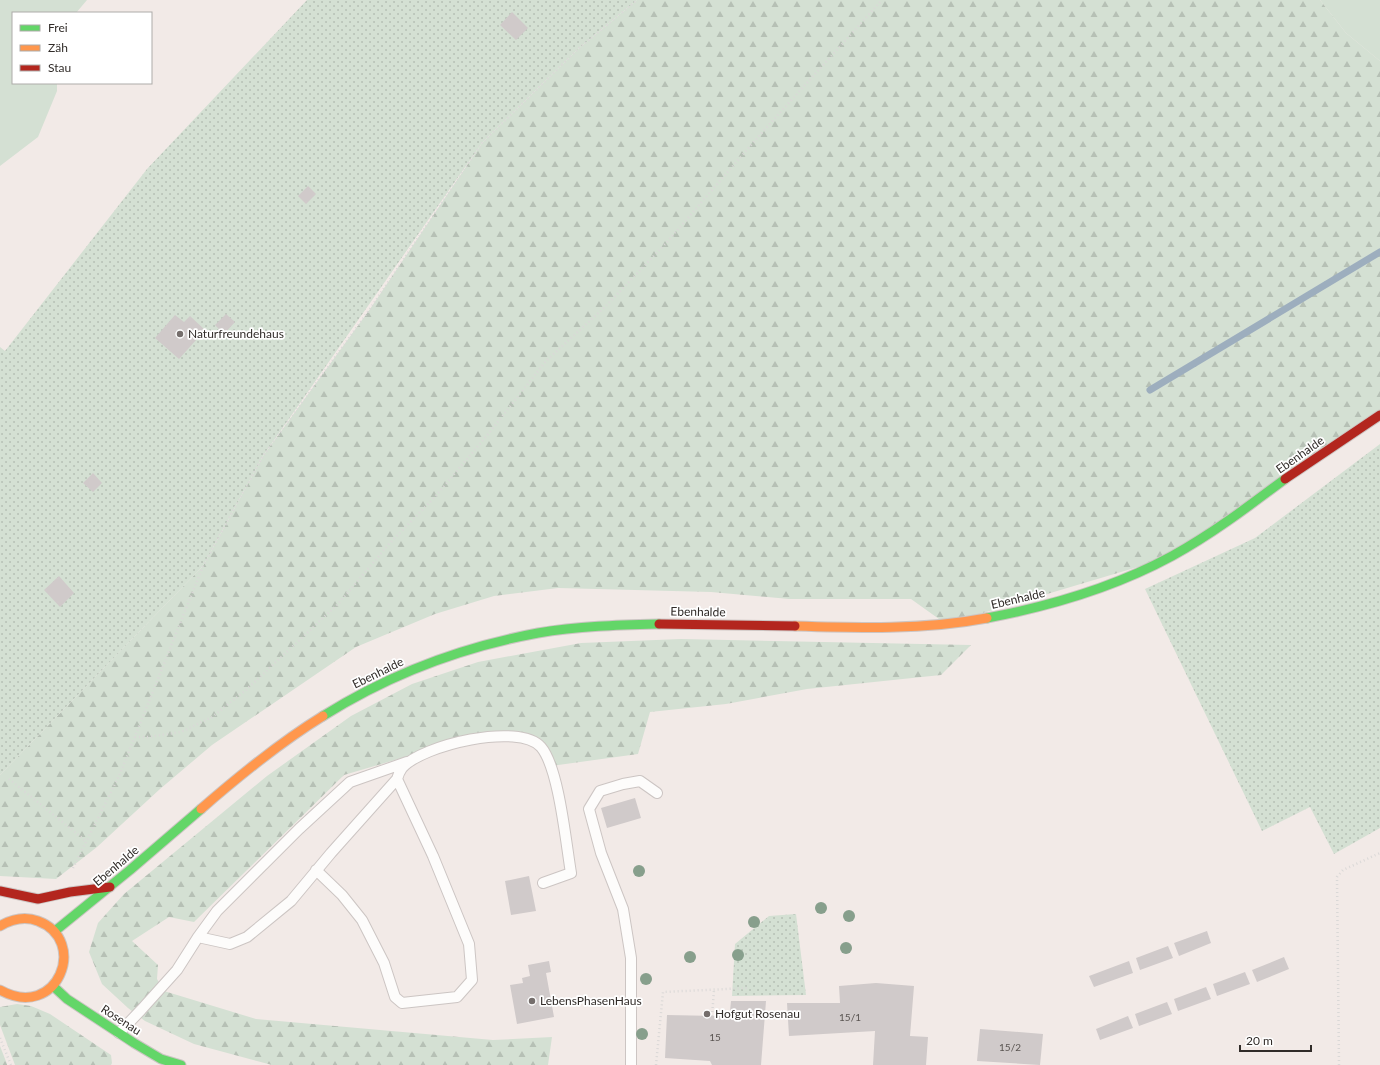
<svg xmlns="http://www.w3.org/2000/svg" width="1380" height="1065" font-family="Lato,sans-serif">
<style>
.grass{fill:#d4e0d3}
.forest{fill:url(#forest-firs)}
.garden{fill:url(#garden-dots)}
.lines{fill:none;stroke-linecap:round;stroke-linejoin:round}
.stream{stroke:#9daebe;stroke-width:7}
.building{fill:#d0caca}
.lane-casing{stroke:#ccc5c3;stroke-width:12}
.fast-casing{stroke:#ccc5c3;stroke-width:11}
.slow-casing{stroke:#ccc5c3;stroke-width:11}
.jam-casing{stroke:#ccc5c3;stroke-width:11}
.path{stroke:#dad8d7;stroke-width:2.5;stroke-dasharray:1 3;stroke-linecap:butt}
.lane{stroke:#fdfcfb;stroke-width:10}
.fast{stroke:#63d668;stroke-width:9}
.slow{stroke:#ff974d;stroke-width:9}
.jam{stroke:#b3261e;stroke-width:9}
.tree{fill:#879f8c}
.poi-dot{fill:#756e6c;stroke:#fff;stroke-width:1.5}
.labels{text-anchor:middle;stroke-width:3.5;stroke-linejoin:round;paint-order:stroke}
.number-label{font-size:10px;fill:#595451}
.poi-label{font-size:12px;fill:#312c29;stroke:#fff;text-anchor:start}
.street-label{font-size:12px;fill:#312c29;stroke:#fff}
</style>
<defs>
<pattern id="forest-firs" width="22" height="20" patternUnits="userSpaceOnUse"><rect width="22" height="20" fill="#d4e0d3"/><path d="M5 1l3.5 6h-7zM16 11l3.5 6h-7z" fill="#b6c0b5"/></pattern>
<pattern id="garden-dots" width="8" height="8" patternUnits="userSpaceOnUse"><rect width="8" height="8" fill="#d4e0d3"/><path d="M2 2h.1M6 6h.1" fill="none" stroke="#b6c0b5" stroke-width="1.8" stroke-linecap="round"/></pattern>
</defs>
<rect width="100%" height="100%" fill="#f2eae7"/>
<!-- grass -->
<path class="grass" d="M0,0H87L76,13H13V83H57V91L38,137L0,166Z
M1320,0H1380V61L1346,33Z"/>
<!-- forest -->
<path class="forest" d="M637,0H1320L1346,33L1380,61V415L1168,558L946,624L911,599H789L711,592L558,588L494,596L435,614L356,647L212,745L160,789L97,847L56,879L0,876V775L203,566L263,456L370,309L482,143L578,49Z
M681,639L971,645L941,675L807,689L726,704L650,712L638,754L551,766L530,739L456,742L344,775L194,922L169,917L132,941L158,965L157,979L164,991L256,1019L493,1040L552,1037L548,1065H272L194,1044L145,1021L128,1008L102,984L89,952L98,923L124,894L267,776L351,716L412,684L478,662L581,643Z
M17,1004L31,1006L50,1014L111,1055L112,1063L111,1065H15L0,1025V1007Z
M0,1046L7,1064V1065H0Z"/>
<!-- garden -->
<path class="garden" d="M307,0H637L578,49L482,143L263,456L203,566L0,775V347L5,351L147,169Z
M1380,444V828L1334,854L1310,807L1262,831L1145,589L1255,538Z
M796,914L806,995L732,996L735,944L769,916Z"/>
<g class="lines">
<!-- stream -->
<path class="stream" d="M1150,390L1380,252"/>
</g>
<!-- building -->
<path class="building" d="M512,12L528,28L516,40L500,25Z
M308,186L316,194L306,204L298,196Z
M226,314L235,322L224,334L215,325Z
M175,315L184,322L190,316L205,330L179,359L155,338Z
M93,473L102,483L93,492L83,483Z
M59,576L74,593L60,607L44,590Z
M635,798L641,818L607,828L601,808Z
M529,876L536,911L511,915L505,881Z
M1207,931L1211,943L1179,956L1174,943Z
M1168,946L1173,958L1140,970L1136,958Z
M1284,957L1289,969L1257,982L1252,970Z
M549,961L551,972L546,973L554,1017L517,1024L510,985L523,983L522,978L530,976L528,965Z
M1129,961L1133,973L1094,987L1089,976Z
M1245,972L1250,984L1217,996L1213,984Z
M876,983L914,986L910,1036L928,1037L926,1065H873L875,1031L789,1036L787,1003H840L839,986Z
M1206,987L1211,999L1178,1011L1174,999Z
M731,1001H766L761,1065H712L710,1061L665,1058L667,1015L717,1016L716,1012L730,1011Z
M1167,1002L1172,1014L1139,1026L1135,1014Z
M1128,1016L1133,1028L1100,1040L1096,1029Z
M980,1029L1043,1034L1040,1065L977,1061Z"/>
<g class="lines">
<defs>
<path id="lane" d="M316,870L342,895L362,920L384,963L395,997L402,1003L457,997L472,980L469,944L433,856L397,779
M198,937L230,944L247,937L291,901L331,853L397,779C398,775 400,771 402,768C422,745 519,722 541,747C559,768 566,844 571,873L543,883
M119,1033L141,1010L177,970L198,937L217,911L299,829L350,782L407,762
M631,1065V958L623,909L601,853L589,809L600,791L623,784L640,781L657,793"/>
<path id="fast" d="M987,618C1051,606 1115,587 1172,556C1212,534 1249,506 1285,479
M323,716C388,675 462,647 538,633C578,626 619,625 659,624
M55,931L130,870L201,809
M53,986L67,999L134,1043L161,1059L181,1065"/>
<path id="slow" d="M795,626C858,628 924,630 987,618
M201,809C240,775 279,743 323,716
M0,926C12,919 25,916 38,921C89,940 58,1022 0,990"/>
<path id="jam" d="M1285,479L1380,415
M659,624L795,626
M0,891L38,899L70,892L110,887"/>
</defs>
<!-- lane casing -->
<use href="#lane" class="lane-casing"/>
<!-- fast casing -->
<use href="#fast" class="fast-casing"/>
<!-- slow casing -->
<use href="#slow" class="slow-casing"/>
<!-- jam casing -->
<use href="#jam" class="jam-casing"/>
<!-- path -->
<path class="path" d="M135,737H148L181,732L212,717L246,690L338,604L389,544L434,498L489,433L546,361L606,306L668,241L758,137L882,0
M9,779L86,841
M73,868L120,774L203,566L263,456L370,309L482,143L578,49L637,0
M712,1016L714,990
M0,1038L11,1065
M656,1065L663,992L748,988
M1339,1065L1337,877L1343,870L1380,853"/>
<!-- lane -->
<use href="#lane" class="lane"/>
<!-- fast -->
<use href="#fast" class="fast"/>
<!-- slow -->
<use href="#slow" class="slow"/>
<!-- jam -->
<use href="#jam" class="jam"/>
</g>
<!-- trees -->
<g class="tree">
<circle cx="639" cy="871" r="6"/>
<circle cx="821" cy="908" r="6"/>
<circle cx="849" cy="916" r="6"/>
<circle cx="754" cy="922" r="6"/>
<circle cx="846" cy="948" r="6"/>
<circle cx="738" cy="955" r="6"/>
<circle cx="690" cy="957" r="6"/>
<circle cx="646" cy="979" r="6"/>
<circle cx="642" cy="1034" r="6"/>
</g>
<!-- markers -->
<g class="poi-dot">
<circle cx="180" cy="334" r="4"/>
<circle cx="532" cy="1001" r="4"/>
<circle cx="707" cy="1014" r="4"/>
</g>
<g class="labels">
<!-- number labels -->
<g class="number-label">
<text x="850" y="1021">15/1</text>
<text x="715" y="1041">15</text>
<text x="1010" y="1051">15/2</text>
</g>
<!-- poi labels -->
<g class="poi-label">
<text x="188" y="338">Naturfreundehaus</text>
<text x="540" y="1005">LebensPhasenHaus</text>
<text x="715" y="1018">Hofgut Rosenau</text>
</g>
<!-- street labels -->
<g class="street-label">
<text transform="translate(1300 455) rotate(-35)" y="4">Ebenhalde</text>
<text transform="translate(1018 599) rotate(-13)" y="4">Ebenhalde</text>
<text transform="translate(698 612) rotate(1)" y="4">Ebenhalde</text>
<text transform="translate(378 673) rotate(-26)" y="4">Ebenhalde</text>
<text transform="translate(116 866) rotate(-40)" y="4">Ebenhalde</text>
<text transform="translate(121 1020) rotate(33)" y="4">Rosenau</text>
</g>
</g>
<!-- legend -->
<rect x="12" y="12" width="140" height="72" fill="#ffffff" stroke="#adaba9"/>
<rect x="20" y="25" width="20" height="6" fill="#63d668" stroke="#adaba9"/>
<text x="48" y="32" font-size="12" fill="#312c29">Frei</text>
<rect x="20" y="45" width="20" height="6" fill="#ff974d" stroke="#adaba9"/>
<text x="48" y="52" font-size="12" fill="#312c29">Zäh</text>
<rect x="20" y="65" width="20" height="6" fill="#b3261e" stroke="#adaba9"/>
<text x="48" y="72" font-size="12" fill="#312c29">Stau</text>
<!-- scale -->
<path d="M1240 1045v6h71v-6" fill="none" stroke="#312c29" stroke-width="2"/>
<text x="1246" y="1045" font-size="12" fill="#312c29" stroke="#ffffff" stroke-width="3" paint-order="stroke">20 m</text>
</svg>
